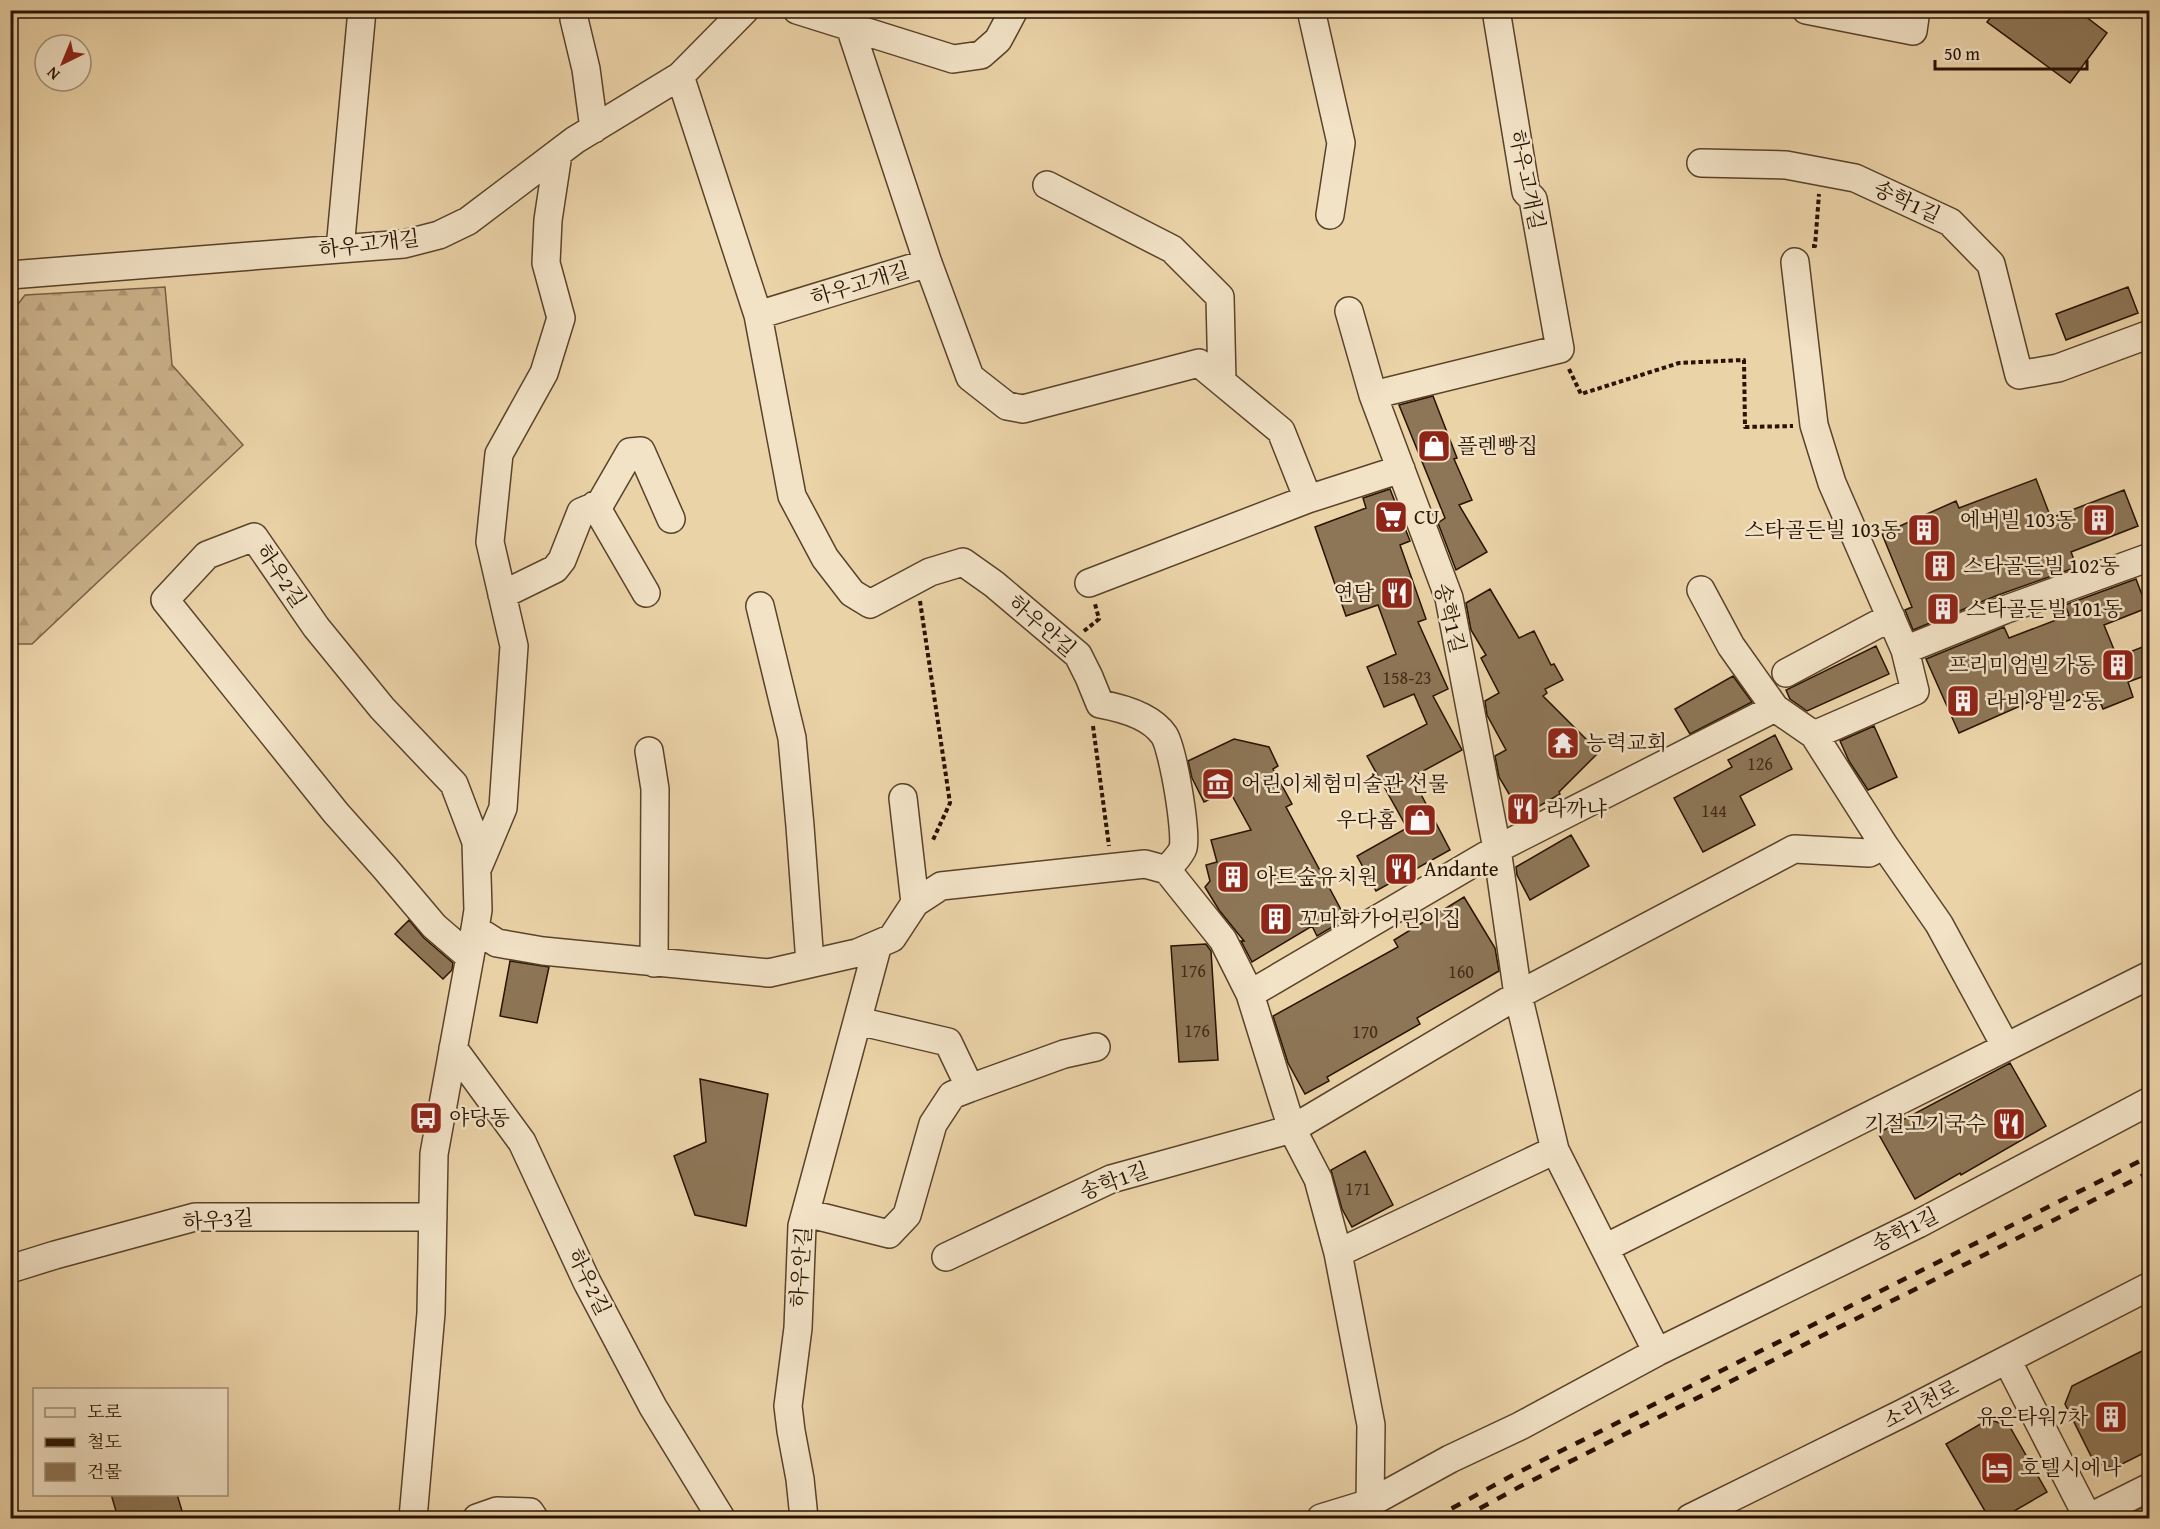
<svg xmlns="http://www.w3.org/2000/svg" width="2160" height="1529" font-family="'Gentium Book Plus','Noto Serif KR',serif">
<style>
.forest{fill:url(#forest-firs);stroke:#796246;stroke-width:1.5}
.park{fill:#cab28b;stroke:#796246;stroke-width:1.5}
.building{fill:#8d7657;stroke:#281200;stroke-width:1.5}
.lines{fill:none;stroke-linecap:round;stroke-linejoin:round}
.minor-casing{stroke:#59422a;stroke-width:30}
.path{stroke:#281200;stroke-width:4;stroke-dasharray:4.5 3;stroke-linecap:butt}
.minor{stroke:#f2e2c6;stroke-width:27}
.rail{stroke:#281200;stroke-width:4.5;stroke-dasharray:10 10;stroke-linecap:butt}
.labels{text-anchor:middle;stroke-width:5;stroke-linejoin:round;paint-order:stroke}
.number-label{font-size:18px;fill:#412b16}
.street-label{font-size:21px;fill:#281200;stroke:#f2e2c6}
.poi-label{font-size:21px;fill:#281200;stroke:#f2e2c6;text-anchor:start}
</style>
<defs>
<pattern id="forest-firs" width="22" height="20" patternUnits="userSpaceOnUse" patternTransform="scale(1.5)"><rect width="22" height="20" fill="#cab28b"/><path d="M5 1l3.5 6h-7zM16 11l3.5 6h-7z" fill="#ae9876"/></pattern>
</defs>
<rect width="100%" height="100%" fill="#ebd3a8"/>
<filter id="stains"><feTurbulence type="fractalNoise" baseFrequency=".00333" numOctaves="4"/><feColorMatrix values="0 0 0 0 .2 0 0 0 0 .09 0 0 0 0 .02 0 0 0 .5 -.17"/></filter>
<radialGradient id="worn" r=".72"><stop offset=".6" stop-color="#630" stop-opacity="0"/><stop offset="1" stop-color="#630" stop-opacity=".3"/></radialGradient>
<!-- forest -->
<path class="forest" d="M165,287L172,365L243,445L32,644H11V313L25,295Z"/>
<!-- park -->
<path class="park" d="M2149,1504V1518H2122Z"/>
<!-- building -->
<path class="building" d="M1996,10H2077L2107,33L2070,83L1987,22Z
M2128,287L2138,313L2066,340L2056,314Z
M1433,396L1457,458L1454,459L1472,500L1459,505L1487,552L1456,570L1438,523L1445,518L1399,405Z
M2036,479L2051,518L2124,490L2138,526L2071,552L2077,567L1998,595L1913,630L1905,610L1912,607L1882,534L1956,501L1959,508Z
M1390,489L1410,541L1400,545L1426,619L1418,622L1448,689L1433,696L1462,750L1412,777L1450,850L1376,891L1357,856L1407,828L1367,756L1427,724L1414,694L1384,707L1367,667L1396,654L1378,605L1346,616L1315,527L1366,508L1363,498Z
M2136,579L2147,608L2104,625L2117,657L2150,644V674L2128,682L2133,697L2103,709L2095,690L2059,704L2054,691L1959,733L1926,659L2004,627L2009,638L2069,615L2065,605Z
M1490,589L1519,638L1534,631L1551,665L1554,664L1563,680L1545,689L1547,693L1543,696L1599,752L1559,792L1560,794L1522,816L1499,777L1495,756L1506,750L1487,715L1485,701L1499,693L1481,658L1486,655L1471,630L1466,603Z
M1876,646L1889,674L1807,711L1790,699L1786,690Z
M1733,676L1752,702L1690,734L1675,709Z
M1874,726L1897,777L1868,790L1849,761L1840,741Z
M1775,735L1792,769L1740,796L1755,825L1703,852L1674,798L1732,767L1728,760Z
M1234,739L1269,747L1278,766L1273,769L1292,804L1286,807L1346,919L1317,936L1312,926L1252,962L1241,941H1244L1219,910L1205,887L1210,881L1206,865L1217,862L1211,840L1251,830L1229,790L1204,802L1192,778L1188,761Z
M1571,835L1589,866L1530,900L1517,875L1516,867Z
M1464,897L1495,948L1499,971L1417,1018L1420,1024L1327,1077L1329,1081L1305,1094L1288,1063L1273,1016L1398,947L1394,940Z
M409,920L424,938L453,963L452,970L443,979L395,934Z
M1206,944L1211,951L1218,1060L1179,1062L1171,946Z
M510,961L549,967L537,1023L500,1016Z
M2010,1063L2046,1126L1961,1175L1960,1173L1915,1199L1878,1133Z
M700,1079L768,1094L746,1226L695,1215L674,1156L706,1142Z
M1365,1151L1393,1205L1352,1227L1342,1209L1331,1170Z
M2150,1347V1450L2114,1468L2094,1462L2065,1404L2072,1386Z
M1989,1419L2010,1427L2047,1492L2002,1518H1989L1946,1444Z
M111,1494H177L184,1518H118Z"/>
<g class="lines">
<defs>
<path id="minor" d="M574,10V19L586,69L594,129
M797,10L953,59L981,55L998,40L1014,10
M1311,10L1341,143L1330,215
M1806,10L1913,31L1916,10
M850,27L928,263L970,377L1007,406L1023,409L1199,363L1281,431L1308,499L1401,469
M680,76L758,315L928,263
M1701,163L1786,165L1855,178L1950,222L1991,264L2019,375L2058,368L2150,334
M1047,185L1172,249L1220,297L1222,382
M340,249L362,10
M1795,262L1814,425L1832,483L1905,650
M10,275L404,244L439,235L468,221L575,140L680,76L745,10
M1349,311L1373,395L1560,349L1533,199L1526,192L1496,10
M1373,395L1449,598L1497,849L1518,995L1555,1150L1657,1352
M595,505L646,593
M1089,583L1308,499
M1701,590L1731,646L1775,708
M502,595L555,569L562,560L581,512L600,504L630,452L641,451L671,519
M760,606L792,738L800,826L810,963
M1786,673L1891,617
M1814,735L1884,845L1939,924L2006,1047
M649,751L655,789L654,963
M903,798L915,903
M479,865L503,808L514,646L490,542L499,454L544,373L561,318L546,263L548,220L558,154
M1167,870L1223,940L1250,994L1292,1129L1318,1179L1338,1253L1371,1425L1370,1503
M475,929L497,943L543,951L769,973L857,953L892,938L915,903L941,886L1145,864L1167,870C1171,864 1181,855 1183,848C1187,832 1173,749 1164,735C1151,716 1122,708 1100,704L1089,677L1078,655L994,584L963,562L930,572L870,604L852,593L825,558L792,496L758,315
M1250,994L1497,849L1775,708L1814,735L1915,691L1905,650L2004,610L2150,557
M858,1021L948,1042L970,1088L1064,1054L1096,1047
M453,1048L522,1142L587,1282L653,1407L721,1518
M806,1213L889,1234L907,1215L933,1124L952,1095L970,1088
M1605,1248L2150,975
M1338,1253L1555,1150
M946,1257L1111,1179L1292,1129L1518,995L1794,849L1869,853L1884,845
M10,1269L55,1255L195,1217H433
M2007,1360L2088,1518
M413,1518L431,1313L434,1154L475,929L478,910L476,842L454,784L382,708L316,627L254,537L207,555L165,600L336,813L385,868L434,926L470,957
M477,1518L497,1511L530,1512L534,1518
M804,1518L800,1479L791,1431L788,1406L798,1328L802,1226L878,944
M1321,1518L1370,1503L1450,1459L1520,1426L1657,1352L1918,1224L2150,1101
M1690,1518L1903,1413L2150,1286
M2088,1518L2150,1487"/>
</defs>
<!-- minor casing -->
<use href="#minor" class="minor-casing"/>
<!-- path -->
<path class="path" d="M1812,246H1815L1819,194
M1569,369L1581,394L1679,363L1744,360L1745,427L1793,426
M920,601L950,803L932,842
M1084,631L1099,619L1095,604
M1093,726L1109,846"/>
<!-- minor -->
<use href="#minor" class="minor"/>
<!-- rail -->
<path class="rail" d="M1434,1518L1515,1474L2150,1156
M1462,1518L1521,1486L2150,1172"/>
</g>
<!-- icons -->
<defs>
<symbol id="shop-square" viewBox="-11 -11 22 22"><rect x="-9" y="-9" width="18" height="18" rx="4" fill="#8f2418" stroke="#f2e2c6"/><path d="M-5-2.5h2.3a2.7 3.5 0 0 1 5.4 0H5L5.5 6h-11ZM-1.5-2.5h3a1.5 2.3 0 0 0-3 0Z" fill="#fff"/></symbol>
<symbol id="supermarket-square" viewBox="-11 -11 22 22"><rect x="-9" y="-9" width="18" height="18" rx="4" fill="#8f2418" stroke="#f2e2c6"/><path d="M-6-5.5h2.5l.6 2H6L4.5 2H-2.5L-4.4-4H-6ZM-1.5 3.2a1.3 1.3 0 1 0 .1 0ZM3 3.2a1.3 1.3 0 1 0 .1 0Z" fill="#fff"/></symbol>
<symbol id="building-square" viewBox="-11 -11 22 22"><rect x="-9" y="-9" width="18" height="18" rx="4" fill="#8f2418" stroke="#f2e2c6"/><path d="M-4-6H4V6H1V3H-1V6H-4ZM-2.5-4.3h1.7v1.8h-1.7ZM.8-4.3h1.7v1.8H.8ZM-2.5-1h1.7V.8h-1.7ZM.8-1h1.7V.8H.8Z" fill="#fff"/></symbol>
<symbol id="restaurant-square" viewBox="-11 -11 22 22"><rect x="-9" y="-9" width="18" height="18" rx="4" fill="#8f2418" stroke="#f2e2c6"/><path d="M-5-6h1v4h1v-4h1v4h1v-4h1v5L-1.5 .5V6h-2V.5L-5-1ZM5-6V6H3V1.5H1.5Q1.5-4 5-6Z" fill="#fff"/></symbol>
<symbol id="temple-square" viewBox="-11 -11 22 22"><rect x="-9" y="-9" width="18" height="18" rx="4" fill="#8f2418" stroke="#f2e2c6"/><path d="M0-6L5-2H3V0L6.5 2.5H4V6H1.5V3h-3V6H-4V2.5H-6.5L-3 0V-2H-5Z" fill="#fff"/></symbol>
<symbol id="museum-square" viewBox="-11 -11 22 22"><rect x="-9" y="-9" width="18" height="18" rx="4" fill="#8f2418" stroke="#f2e2c6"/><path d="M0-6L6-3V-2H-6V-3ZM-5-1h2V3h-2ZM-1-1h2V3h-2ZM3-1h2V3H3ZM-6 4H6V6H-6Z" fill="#fff"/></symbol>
<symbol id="bus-square" viewBox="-11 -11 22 22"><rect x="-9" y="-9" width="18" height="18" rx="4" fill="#8f2418" stroke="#f2e2c6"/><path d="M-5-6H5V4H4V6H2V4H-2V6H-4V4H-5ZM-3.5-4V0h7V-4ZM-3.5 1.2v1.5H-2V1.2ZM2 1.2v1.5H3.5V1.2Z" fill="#fff"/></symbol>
<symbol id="hotel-square" viewBox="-11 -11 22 22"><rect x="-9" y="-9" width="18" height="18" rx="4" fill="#8f2418" stroke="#f2e2c6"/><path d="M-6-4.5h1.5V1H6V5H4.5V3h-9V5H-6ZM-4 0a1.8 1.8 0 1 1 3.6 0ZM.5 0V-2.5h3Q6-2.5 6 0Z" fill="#fff"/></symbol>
</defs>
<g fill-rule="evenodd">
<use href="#shop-square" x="1415" y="427" width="38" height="38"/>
<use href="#supermarket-square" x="1372" y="498" width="38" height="38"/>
<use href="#building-square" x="2080" y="501" width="38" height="38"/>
<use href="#building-square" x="1905" y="511" width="38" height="38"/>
<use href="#building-square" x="1921" y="547" width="38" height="38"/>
<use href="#restaurant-square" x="1378" y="574" width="38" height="38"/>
<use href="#building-square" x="1924" y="590" width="38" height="38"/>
<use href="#building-square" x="2099" y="646" width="38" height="38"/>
<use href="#building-square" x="1944" y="682" width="38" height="38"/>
<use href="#temple-square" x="1544" y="724" width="38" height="38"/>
<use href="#museum-square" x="1199" y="765" width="38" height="38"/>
<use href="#restaurant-square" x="1504" y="790" width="38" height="38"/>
<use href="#shop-square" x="1401" y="801" width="38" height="38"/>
<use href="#restaurant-square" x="1382" y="850" width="38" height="38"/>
<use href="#building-square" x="1214" y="858" width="38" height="38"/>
<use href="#building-square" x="1257" y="900" width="38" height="38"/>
<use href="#bus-square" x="407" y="1099" width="38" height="38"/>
<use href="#restaurant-square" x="1990" y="1105" width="38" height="38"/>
<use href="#building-square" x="2092" y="1398" width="38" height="38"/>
<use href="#hotel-square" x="1978" y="1449" width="38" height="38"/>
</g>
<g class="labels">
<!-- number labels -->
<g class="number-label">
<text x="1407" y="684">158-23</text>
<text x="1760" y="770">126</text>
<text x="1714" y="817">144</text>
<text x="1193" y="977">176</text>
<text x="1461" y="978">160</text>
<text x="1197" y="1037">176</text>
<text x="1365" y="1038">170</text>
<text x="1358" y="1195">171</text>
</g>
<!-- street labels -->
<g class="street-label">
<text transform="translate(1527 180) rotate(78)" y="7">하우고개길</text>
<text transform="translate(1907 202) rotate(25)" y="7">송학1길</text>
<text transform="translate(369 244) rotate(-7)" y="7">하우고개길</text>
<text transform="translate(860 284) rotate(-17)" y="7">하우고개길</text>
<text transform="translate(281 576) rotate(56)" y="7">하우2길</text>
<text transform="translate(1450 618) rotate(76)" y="7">송학1길</text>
<text transform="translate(1042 626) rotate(41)" y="7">하우안길</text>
<text transform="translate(1114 1181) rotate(-20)" y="7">송학1길</text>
<text transform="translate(218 1220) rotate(-4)" y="7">하우3길</text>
<text transform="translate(1905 1230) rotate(-27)" y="7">송학1길</text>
<text transform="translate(801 1267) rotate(-86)" y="7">하우안길</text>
<text transform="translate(589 1282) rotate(64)" y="7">하우2길</text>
<text transform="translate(1921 1404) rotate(-27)" y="7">소리천로</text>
</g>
<!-- poi labels -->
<g class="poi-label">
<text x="1457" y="453">플렌빵집</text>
<text x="1414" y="524">CU</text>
<text x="2076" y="527" text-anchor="end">에버빌 103동</text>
<text x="1901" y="537" text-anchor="end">스타골든빌 103동</text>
<text x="1963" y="573">스타골든빌 102동</text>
<text x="1374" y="600" text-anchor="end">연담</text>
<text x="1966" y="616">스타골든빌 101동</text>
<text x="2095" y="672" text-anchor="end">프리미엄빌 가동</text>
<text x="1986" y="708">라비앙빌 2동</text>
<text x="1586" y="750">능력교회</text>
<text x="1241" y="791">어린이체험미술관 선물</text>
<text x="1546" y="816">라까냐</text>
<text x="1397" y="827" text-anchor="end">우다홈</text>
<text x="1424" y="876">Andante</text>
<text x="1256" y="884">아트숲유치원</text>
<text x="1299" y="926">꼬마화가어린이집</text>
<text x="449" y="1125">야당동</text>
<text x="1986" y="1131" text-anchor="end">기절고기국수</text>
<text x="2088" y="1424" text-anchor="end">유은타워7차</text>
<text x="2020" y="1475">호텔시에나</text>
</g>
</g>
<!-- margin -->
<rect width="2160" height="1529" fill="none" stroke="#ebd3a8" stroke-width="36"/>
<rect x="12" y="12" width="2136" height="1505" fill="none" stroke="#281200" stroke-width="3"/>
<rect x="18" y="18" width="2124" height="1493" fill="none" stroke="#281200" stroke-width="1.5"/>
<!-- legend -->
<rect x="33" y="1388" width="195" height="108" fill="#f2e2c6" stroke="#a18f77" stroke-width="1.5"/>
<rect x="45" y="1408" width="30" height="9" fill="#f2e2c6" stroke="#a18f77" stroke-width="1.5"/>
<text x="87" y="1418" font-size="18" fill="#281200">도로</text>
<rect x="45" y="1438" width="30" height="9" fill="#281200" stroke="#a18f77" stroke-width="1.5"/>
<text x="87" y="1448" font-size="18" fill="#281200">철도</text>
<rect x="45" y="1463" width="30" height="18" fill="#8d7657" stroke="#a18f77" stroke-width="1.5"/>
<text x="87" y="1478" font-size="18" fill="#281200">건물</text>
<!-- north arrow -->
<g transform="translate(63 63) rotate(223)"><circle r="28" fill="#f2e2c6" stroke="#a18f77" stroke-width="1.5"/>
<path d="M0-4.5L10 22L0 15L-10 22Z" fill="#8f2418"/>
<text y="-9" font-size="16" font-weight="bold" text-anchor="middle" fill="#281200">N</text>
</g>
<!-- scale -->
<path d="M1935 60v9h152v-9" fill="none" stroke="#281200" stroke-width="3"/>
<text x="1944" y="60" font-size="18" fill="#281200" stroke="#f2e2c6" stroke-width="4.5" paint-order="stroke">50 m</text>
<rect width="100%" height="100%" filter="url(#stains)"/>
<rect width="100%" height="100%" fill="url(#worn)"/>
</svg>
